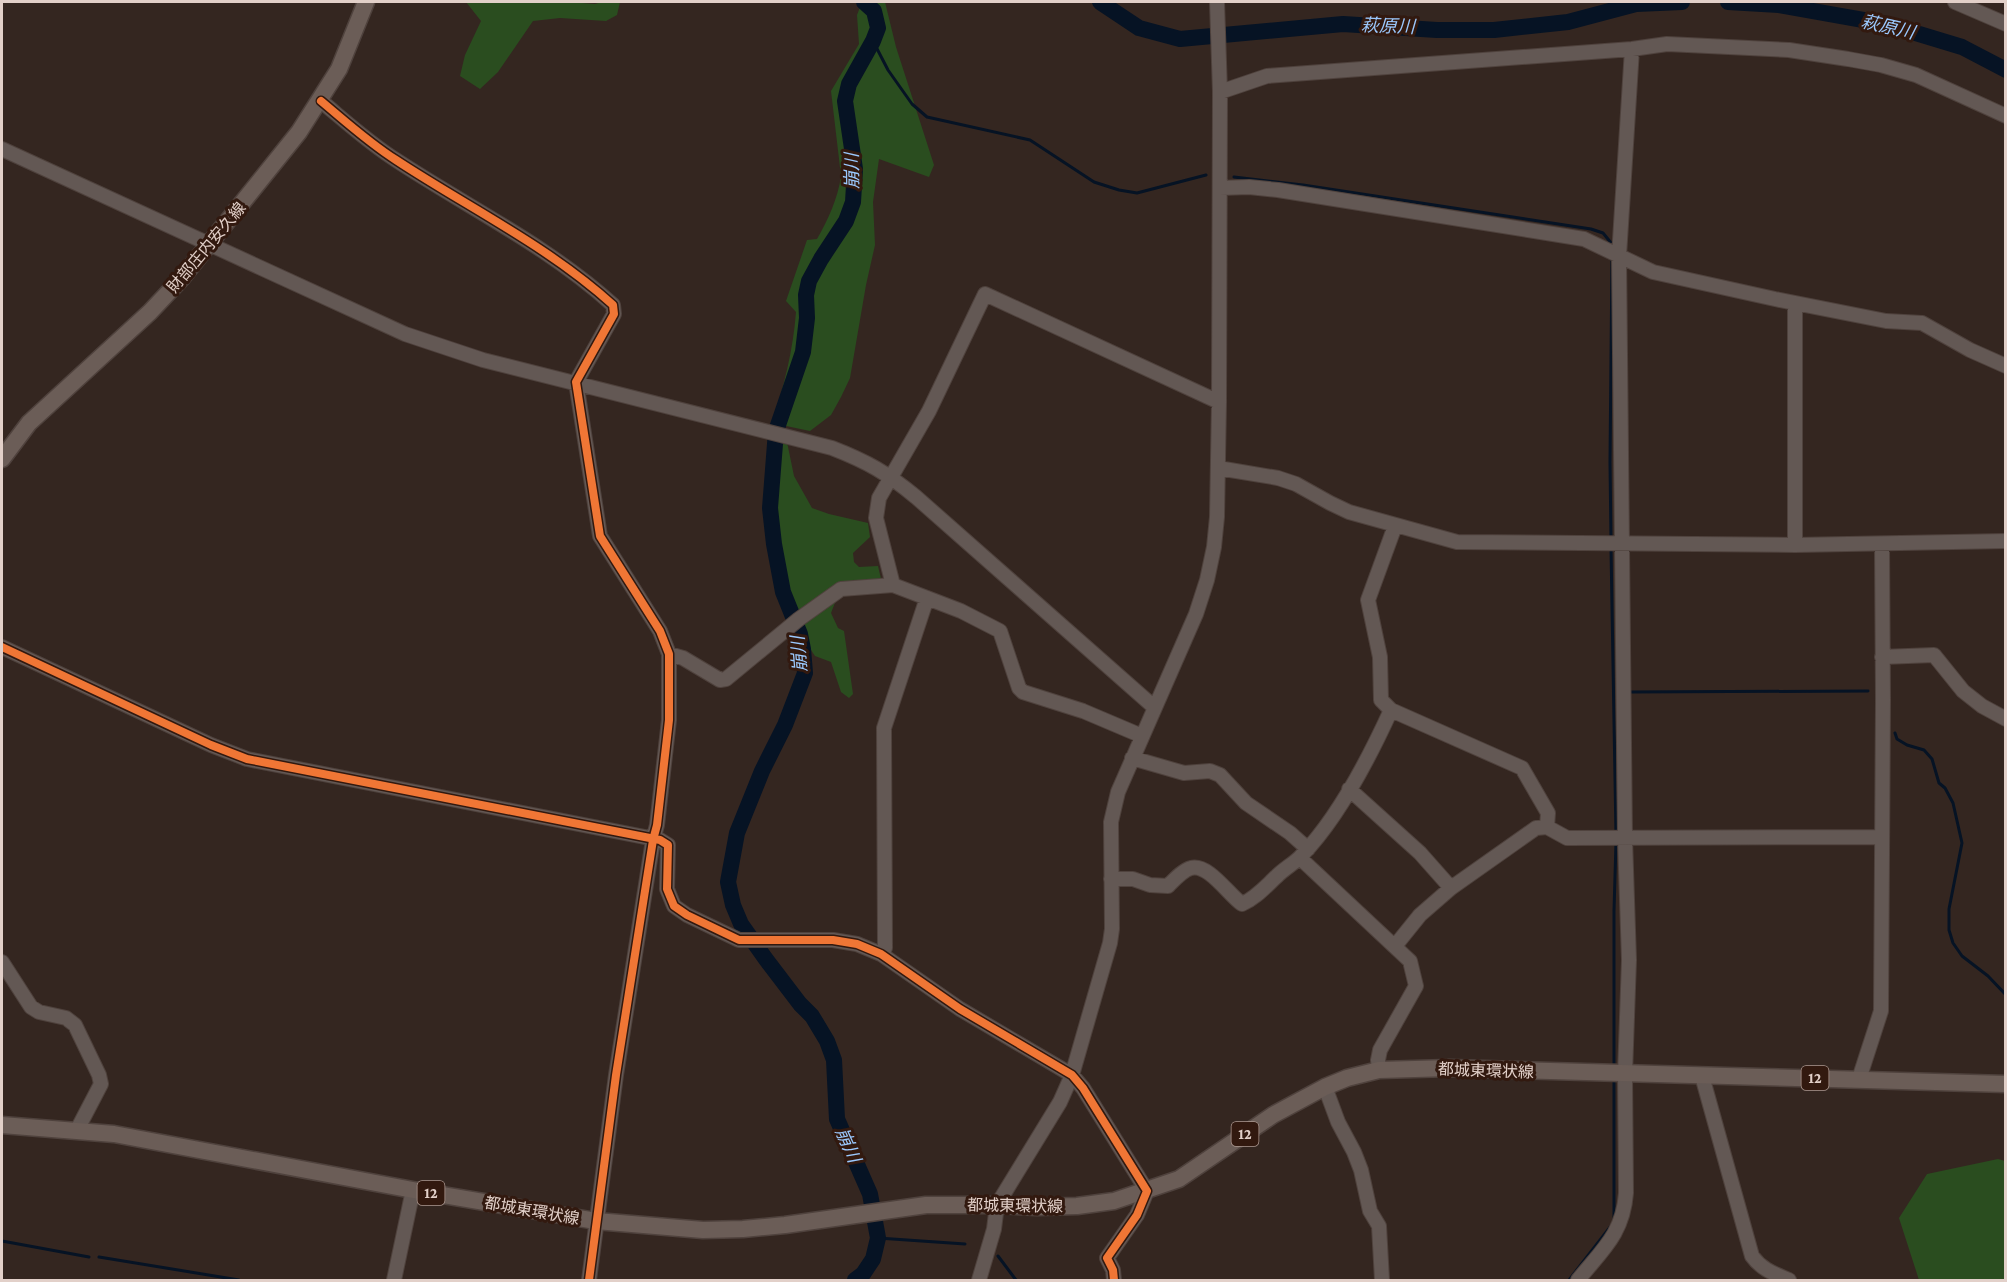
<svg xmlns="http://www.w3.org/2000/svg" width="2007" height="1282" font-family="'Crimson Pro','Noto Sans JP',serif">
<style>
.green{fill:#2a4d1f}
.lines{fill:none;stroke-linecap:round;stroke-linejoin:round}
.stream{stroke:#061324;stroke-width:3}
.river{stroke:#061324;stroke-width:16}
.minor-casing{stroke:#4f423d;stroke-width:16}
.major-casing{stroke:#4f423d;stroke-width:19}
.minor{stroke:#635854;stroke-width:14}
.major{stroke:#6b5d57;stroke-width:16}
.cycleway-casing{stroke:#32190f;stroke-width:11}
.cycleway{stroke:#f07635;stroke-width:8}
.labels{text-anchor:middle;stroke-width:6;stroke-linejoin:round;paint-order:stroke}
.shield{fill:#32190f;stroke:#ad9991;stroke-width:1.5}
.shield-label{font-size:15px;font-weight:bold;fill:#e2d0c9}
.street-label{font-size:16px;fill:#e2d0c9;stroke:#32190f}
.water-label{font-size:18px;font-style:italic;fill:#9bc9fe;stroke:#32190f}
</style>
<rect width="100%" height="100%" fill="#342620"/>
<!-- green -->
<path class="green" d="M466,2H569L595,4L602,2H620L617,15L606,21L560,18L533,21L498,72L480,89L460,76L465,55L481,21Z
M862,2H885L896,47L934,165L929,177L879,159L873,202L875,245L866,285L850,378L841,397L831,415L810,431L772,423C784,386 793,351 796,312L786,301L807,240L817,239C828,220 838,198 841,176L831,91L859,44L857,15Z
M771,439L787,442L794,476L812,508L829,514L868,523L870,537L853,553L854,562L859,567L878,566L882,583L853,590L836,600L831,613L838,628L844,631L853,694L849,698L841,692L831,662L815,656L811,650C802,630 792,610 785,590C773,551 768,480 771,439Z
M1998,1159L2005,1161V1280H1919L1899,1218L1927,1174Z"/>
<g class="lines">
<!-- stream -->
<path class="stream" d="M873,41L888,70L912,104L927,117L1030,140L1094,182L1119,190L1137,193L1206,175
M1234,177L1303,185L1591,229L1603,233L1612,244V247
M1611,538L1610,462L1612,257
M1611,548L1616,835
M1630,692L1868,691
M1895,733L1897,739L1907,745L1924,750L1932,759L1939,783L1945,788L1953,803L1962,843L1949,909V930L1953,943L1962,956L1988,976L2006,995
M1614,1066V911L1616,842
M878,1238L965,1244
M2,1241L89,1257
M998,1256L1016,1280
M99,1257L239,1280
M1569,1280L1614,1222V1078"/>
<!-- river -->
<path class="river" d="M1100,2L1139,28L1180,39L1343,24L1437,30H1494L1568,22L1636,4L1682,2
M1728,2L1779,5L1886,24L1962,47L2006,70
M855,1280L863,1274L873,1259L878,1238L870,1194L837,1119L834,1060L827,1041L812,1016L800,1004L765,958L741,924L733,905L728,882L737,833L762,771L785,725L805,673L803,649L800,634L783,592L774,544L770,508L776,431L803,352L807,318L806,295L809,281L821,259L846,221L853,202L855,169L845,101L849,84L873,41L878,28L874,11L864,2"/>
<defs>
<path id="minor" d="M1955,2L2006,24
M1220,92L1267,76L1632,49L1667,44L1789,50L1848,59L1881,65L1916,75L2006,116
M321,101C345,121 369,143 396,160C469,208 548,246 613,305L614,314L576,382L600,536L660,631L669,654V720L657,825L653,840L616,1075L589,1280
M2,149L405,334L483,360L832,448C868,462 887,473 916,497L1154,707
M1220,188L1249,187L1278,190L1584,239L1653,272L1775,299L1886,321L1922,323L1970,350L2006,366
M1218,468L1278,478L1296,484L1330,503L1349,512L1457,542L1795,545L2006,541
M1395,526L1368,600L1380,657L1381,700L1391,710L1522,768L1548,813L1547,827
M1795,545V303
M2,647L211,745L247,759L660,840L668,845L667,889L674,906L687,915L739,940H833L857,944L881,954L960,1009L1072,1075L1083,1088L1147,1191L1137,1215L1107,1258L1113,1270L1114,1280
M669,654L683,658L720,680L726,679L799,619L841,589L893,585
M1882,657L1934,655L1963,691L1982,706L2006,719
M1142,736L1083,711L1023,692L1019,688L1000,631L961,611L893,585L876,518L879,498L929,411L985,294L1219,402
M1132,758L1184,773L1210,771L1220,775L1246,803L1290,833L1308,849
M1349,789L1420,853L1451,888
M1300,858L1410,961L1416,986L1380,1050L1378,1060L1379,1070
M1111,879H1133L1150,885L1168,886C1174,880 1183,870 1191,868C1208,863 1229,895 1242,904C1256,898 1266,886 1277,876C1285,868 1295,863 1302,855C1337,819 1370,756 1391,710
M1395,946L1420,915L1451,888L1536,828L1547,827L1567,838L1882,837
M881,954L885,948L884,728L927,598
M2,962L31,1007L39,1012L66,1018L75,1025L99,1075L101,1084L77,1130
M1702,1076L1752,1256C1762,1270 1775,1274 1789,1280
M1859,1079L1881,1011L1883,701L1882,544
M1325,1087L1338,1122L1354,1152L1361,1170L1370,1211L1379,1226L1382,1280
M394,1280L413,1190
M979,1280L994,1229L997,1205L1060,1102L1072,1075L1110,943L1112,929L1111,822L1118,792L1196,614L1207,580L1214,547L1217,517L1219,402L1220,92L1217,2
M1578,1280C1602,1250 1623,1234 1626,1193L1625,1074L1629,960L1625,839L1619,256L1632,49"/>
<path id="major" d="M2,459L29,423L150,312L181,279L299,132L339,69L366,2
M2,1125L114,1134L413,1190L596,1221L703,1230L743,1229L785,1225L926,1205H997L1037,1207L1077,1206L1114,1201L1179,1179L1273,1115L1325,1087L1347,1078L1379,1070L1450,1068L2006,1084"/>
</defs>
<!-- minor casing -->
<use href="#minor" class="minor-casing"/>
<!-- major casing -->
<use href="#major" class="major-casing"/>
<!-- minor -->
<use href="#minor" class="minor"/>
<!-- major -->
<use href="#major" class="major"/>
<defs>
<path id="cycleway" d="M321,101C345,121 369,143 396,160C469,208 548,246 613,305L614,314L576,382L600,536L660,631L669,654V720L657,825L653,840L616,1075L589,1280
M2,647L211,745L247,759L660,840L668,845L667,889L674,906L687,915L739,940H833L857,944L881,954L960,1009L1072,1075L1083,1088L1147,1191L1137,1215L1107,1258L1113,1270L1114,1280"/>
</defs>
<!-- cycleway casing -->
<use href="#cycleway" class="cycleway-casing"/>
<!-- cycleway -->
<use href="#cycleway" class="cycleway"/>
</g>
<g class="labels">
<!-- shield labels -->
<g class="shield">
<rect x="1801.5" y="1066" width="27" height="24" rx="4.5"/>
<rect x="1231.5" y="1122" width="27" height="24" rx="4.5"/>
<rect x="417.5" y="1181" width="27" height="24" rx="4.5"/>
</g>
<g class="shield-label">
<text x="1815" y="1083">12</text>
<text x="1245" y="1139">12</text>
<text x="431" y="1198">12</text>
</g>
<!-- street labels -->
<g class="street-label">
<text transform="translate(206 247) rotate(-50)" y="6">財部庄内安久線</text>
<text transform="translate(1486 1070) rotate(2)" y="6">都城東環状線</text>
<text transform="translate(1015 1205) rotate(1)" y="6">都城東環状線</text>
<text transform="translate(532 1210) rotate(10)" y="6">都城東環状線</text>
</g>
<!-- water labels -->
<g class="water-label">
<text transform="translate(1388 26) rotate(2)" y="6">萩原川</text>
<text transform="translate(1888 27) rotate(13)" y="6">萩原川</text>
<text transform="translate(852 171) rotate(-91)" y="6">崩川</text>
<text transform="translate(799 654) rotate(-95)" y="6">崩川</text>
<text transform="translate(848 1145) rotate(66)" y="6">崩川</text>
</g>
</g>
<!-- border -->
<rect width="2007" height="1282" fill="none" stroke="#e2d0c9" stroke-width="6"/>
</svg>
